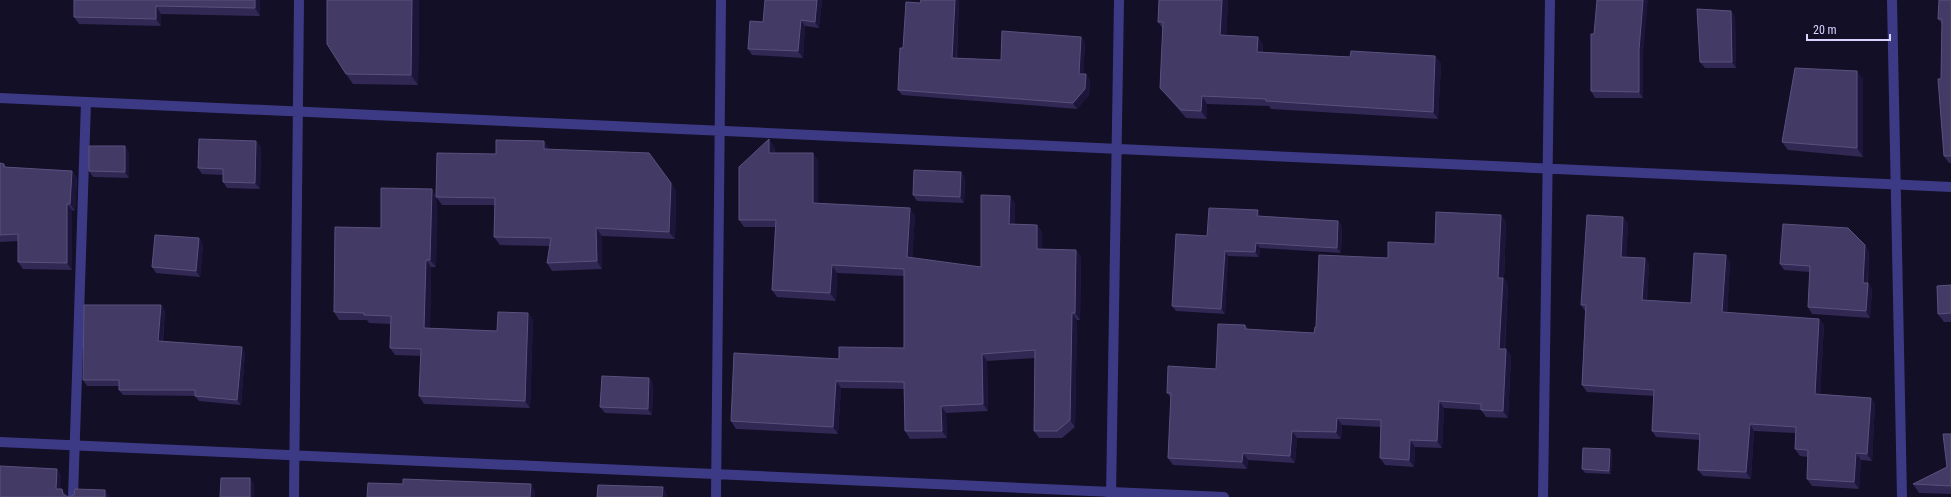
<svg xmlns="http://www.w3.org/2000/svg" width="1951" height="497" font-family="'Roboto Condensed',sans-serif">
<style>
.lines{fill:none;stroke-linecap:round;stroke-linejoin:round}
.minor{stroke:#3d3a85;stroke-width:10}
.wall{fill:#312854}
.shaded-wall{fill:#1d163a}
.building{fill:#433a66;stroke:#5a527e}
</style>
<rect width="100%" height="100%" fill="#130f26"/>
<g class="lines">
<!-- minor -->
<path class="minor" d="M1892,0L1902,497
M0,98L1951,187
M0,442L1224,497
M73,497L86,102
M294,497L299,0
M716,497L721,0
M1111,497L1119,0
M1543,497L1550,0"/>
</g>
<!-- wall -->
<path class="wall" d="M74,0H260V16L161,14V26L79,24L74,17Z
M419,0L418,85L353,84L346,74Z
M765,0H822L819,28L805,26L803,58L752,55L748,49L763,22Z
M921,0H959L957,58L1001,60L1081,37L1085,43L1083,74H1086L1090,80L1089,95L1077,109L902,95L898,90L920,3Z
M1159,0H1228L1226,36L1258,37L1263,45V52L1350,57L1435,56L1441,64L1438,119L1271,109L1269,106L1207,104V119L1186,118L1166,95L1160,88L1163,29L1158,22Z
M1951,0V163H1949L1944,156L1941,79L1942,24L1938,19Z
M1731,11L1735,17L1736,68H1705L1700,62Z
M1643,56V98H1595L1591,91Z
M1863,79V157L1788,150L1782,142Z
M256,141L261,147L260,189L227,188L223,182V175L202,174L198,168Z
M544,141L549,149L671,183L676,191L675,239L602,236V269L552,271L547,263L550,246L500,245L494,237L495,205H442L437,198L436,267H431L430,328L497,331L528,313L533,320L530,408L424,404L419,396L421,356L395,355L390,348L391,324L369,323L367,320H339L334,312L381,228L436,196L496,154Z
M125,146L129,153V178L93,177L89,171Z
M774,146L775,153L818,160V203L915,215L912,258L981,267L1015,203V224L1037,225L1042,232V249L1076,250L1081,257L1080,320H1077L1075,427L1062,438H1039L1034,431L1035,358L987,361L988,411L946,413L947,438L910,439L905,431L904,389L841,388L838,434L736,429L731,421L839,359L904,348V276L837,273L836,301L777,297L772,290L775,227H744L739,220Z
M0,163L4,164L6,167L72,171L77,178L75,211L72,210V270L23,269L18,262V241L0,242Z
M961,172L965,178L964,203L917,201L913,195Z
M1501,215L1506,222L1504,278L1508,285L1505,349H1506L1511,356L1508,418L1486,417L1481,410L1444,408L1442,448L1415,447L1414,467L1385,465L1380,458L1381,427L1342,425L1341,439L1297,438L1295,463L1248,460L1247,469L1173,465L1168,458L1171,398L1167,393L1216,369L1245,325L1248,329L1314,333L1316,327L1388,258L1435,244Z
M1261,216L1338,221L1342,226L1341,253L1260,248L1259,257L1228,256L1225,314L1176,311L1172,306L1207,236Z
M1623,217L1628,224L1626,257L1645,258L1649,264L1647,300L1691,303L1730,261L1727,313L1819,319L1824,325L1820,394L1871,398L1875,404L1872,461L1861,460L1859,489L1812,486L1807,479L1808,457L1800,456L1795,449L1796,433L1754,431L1751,479L1703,476L1698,470L1700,440L1656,437L1652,431L1654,396L1587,392L1582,385L1585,311L1581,305Z
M199,238L203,245L200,277L156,273L152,267Z
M1869,251L1868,283L1872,289L1870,318L1812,314L1808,307L1810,272L1784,270L1780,264Z
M1951,285V322H1944L1938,314Z
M161,305L165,311L163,341L245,353L241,405L199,401L195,396L123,395L119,390V386H87L83,380Z
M649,378L653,384L652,415L605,413L600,407Z
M1951,434V494L1919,493L1913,484L1947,467Z
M1610,449L1612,452L1611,474L1585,473L1582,469Z"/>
<!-- shaded-wall -->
<path class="shaded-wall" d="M255,0H260V16L255,8Z
M412,0H419L418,85L411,75Z
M817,0H822L819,28L815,22Z
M955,0H959L956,63L952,58Z
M1222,0H1228L1226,43L1220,35Z
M1643,0H1648L1643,56V98L1639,92V50Z
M156,6L161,14V26L156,19Z
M1731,11L1735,17L1736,68L1732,62Z
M801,20L805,26L803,58L798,51Z
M1081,37L1085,43L1083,79L1079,74Z
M1258,37L1263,45L1262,59L1257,52Z
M1435,56L1441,64L1438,119L1433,112Z
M1857,71L1863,79V157L1857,148Z
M1086,74L1090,80L1089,95L1077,109L1073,103Z
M1202,96L1207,104V119L1201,111Z
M769,139L774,146L775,160L769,153Z
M256,141L261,147L260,189L255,183Z
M544,141L549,149V157L544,149Z
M125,146L129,153V178L125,172Z
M813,153L818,160V210L813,203Z
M72,171L77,178L75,211L70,204Z
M961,172L965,178L964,203L960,197Z
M671,183L676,191L675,239L669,232Z
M432,189L437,196L436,267L430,260Z
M1010,196L1015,203V231L1009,224Z
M67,204L72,210V270L67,263Z
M910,208L915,215L912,265L907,257Z
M1258,210L1261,216V221L1257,216Z
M1501,215L1506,222L1504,278L1508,285L1504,356L1499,349L1498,278Z
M1623,217L1628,224L1626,264L1621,257Z
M1338,221L1342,226L1341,253L1337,248Z
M1037,225L1042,232V256L1037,249Z
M596,228L602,236V269L597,261Z
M199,238L203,245L200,277L196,271Z
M1256,243L1260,248L1259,257L1255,252Z
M1865,245L1869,251L1867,289L1863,283Z
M1076,250L1081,257L1080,320L1075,313Z
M1225,251L1228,256L1225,314L1221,309Z
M1726,255L1730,261L1727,319L1722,312Z
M1645,258L1649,264L1647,306L1642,300Z
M426,260L431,267L430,335L424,328Z
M832,265L837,273L836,301L830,293Z
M1868,283L1872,289L1870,318L1866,311Z
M161,305L165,311L162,346L158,341Z
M528,313L533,320L530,408L525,401Z
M1072,313L1077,320L1075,427L1070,420Z
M1819,319L1824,325L1820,401L1815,394Z
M242,347L245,353L241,405L237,400Z
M1506,349L1511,356L1508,418L1503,411Z
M982,354L987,361L988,411L983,404Z
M649,378L653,384L652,415L648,409Z
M836,381L841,388L838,434L833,427Z
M1871,398L1875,404L1872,461L1867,454Z
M1439,401L1444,408L1442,448L1437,441Z
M941,406L946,413L947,438L942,431Z
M1337,418L1342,425L1341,439L1336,432Z
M1750,424L1754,431L1751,479L1746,472Z
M1292,431L1297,438L1295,463L1290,456Z
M1410,440L1415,447L1414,467L1409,460Z
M1610,449L1612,452L1611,474L1609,471Z
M1243,453L1248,460L1247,469L1242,462Z
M1856,453L1861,460L1859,489L1854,482Z
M57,469L61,475L60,495L56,489Z
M250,478L254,484V497H250Z
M531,484L535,491V497H530Z
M663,487L667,494V497H662Z
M62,489L67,495V497L63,494Z
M105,490L109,496V497H105Z"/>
<!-- building -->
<path class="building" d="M74,0H255V8L156,6V19L74,17Z
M327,0H412L411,75L346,74L327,44Z
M765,0H817L815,22L801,20L798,51L748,49L750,21L763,22Z
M921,0H955L952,58L1001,60L1002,31L1081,37L1079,74H1086L1085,89L1073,103L898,90L900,48H903L906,2L920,3Z
M1159,0H1222L1220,35L1258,37L1257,52L1350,57L1351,51L1435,56L1433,112L1266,101V99L1202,96L1201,111L1181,110L1160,88L1163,22H1158Z
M1597,0H1643L1639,50V92L1591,91V34H1594Z
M1939,0H1951V156H1944L1938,79H1941L1942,19H1938Z
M1697,9L1731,11L1732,62H1700Z
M1795,68L1857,71V148L1782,142Z
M199,139L256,141L255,183L223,182V169L198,168Z
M769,139V153H813V203L910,208L907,257L981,267V195L1010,196L1009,224L1037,225V249L1076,250L1075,313H1072L1070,420L1057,431H1034L1035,350L982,354L983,404L941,406L942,431H905L904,382L836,381L833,427L731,421L734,353L839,359V347L904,348V269L832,265L830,293L772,290L776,220H739V167Z
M496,140L544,141V149L649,153L671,183L669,232L596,228L597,261L547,263L551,238L494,237L495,198L436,197L437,153L496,154Z
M89,146H125V172L89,171Z
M0,163L4,164V167L72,171L70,204H67V263L18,262V234L0,235Z
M914,170L961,172L960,197L913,195Z
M381,188L432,189L430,260H426L424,328L497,331L498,312L528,313L525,401L419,396L421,349L390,348L391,316L364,315V313L334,312L335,227L381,228Z
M1209,208L1258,210L1257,216L1338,221L1337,248L1256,243L1255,252L1225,251L1221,309L1172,306L1176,234L1207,236Z
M1436,212L1501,215L1498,278H1503L1499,349H1506L1503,411L1481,410V404L1439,401L1437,441L1410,440L1409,460L1380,458L1381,420L1337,418L1336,432L1292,431L1290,456L1243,453L1242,462L1168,458L1171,393H1167L1168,366L1216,369L1218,324L1245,325V329L1314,333L1315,327H1316L1319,255L1388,258V242L1435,244Z
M1587,215L1623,217L1621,257L1645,258L1642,300L1691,303L1694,253L1726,255L1722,312L1819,319L1815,394L1871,398L1867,454L1856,453L1854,482L1807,479L1808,450L1795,449L1796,427L1750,424L1746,472L1698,470L1700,434L1652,431L1654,390L1582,385L1586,305H1581Z
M1783,224L1848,228L1865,245L1863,283H1868L1866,311L1808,307L1810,266L1780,264Z
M155,235L199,238L196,271L152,267Z
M1951,285V313L1938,314L1937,286Z
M84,305H161L158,341L242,347L237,400L195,396V390H119V380H83Z
M602,376L649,378L648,409L600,407Z
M1943,434H1951V486L1913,484L1947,467Z
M1583,448L1610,449L1609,471L1582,469Z
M0,466L57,469L56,489H62L63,494L68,497H0Z
M221,478H250V497H220Z
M403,479L531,484L530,497H367L368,483L403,484Z
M598,485L663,487L662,497H597Z
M75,489L105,490V497H69L74,495Z"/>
<!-- scale -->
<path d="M1807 34v6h83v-6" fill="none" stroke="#d9d4ff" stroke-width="2"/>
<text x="1813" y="34" font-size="12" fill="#d9d4ff" stroke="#130f26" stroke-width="3" paint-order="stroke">20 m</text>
</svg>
